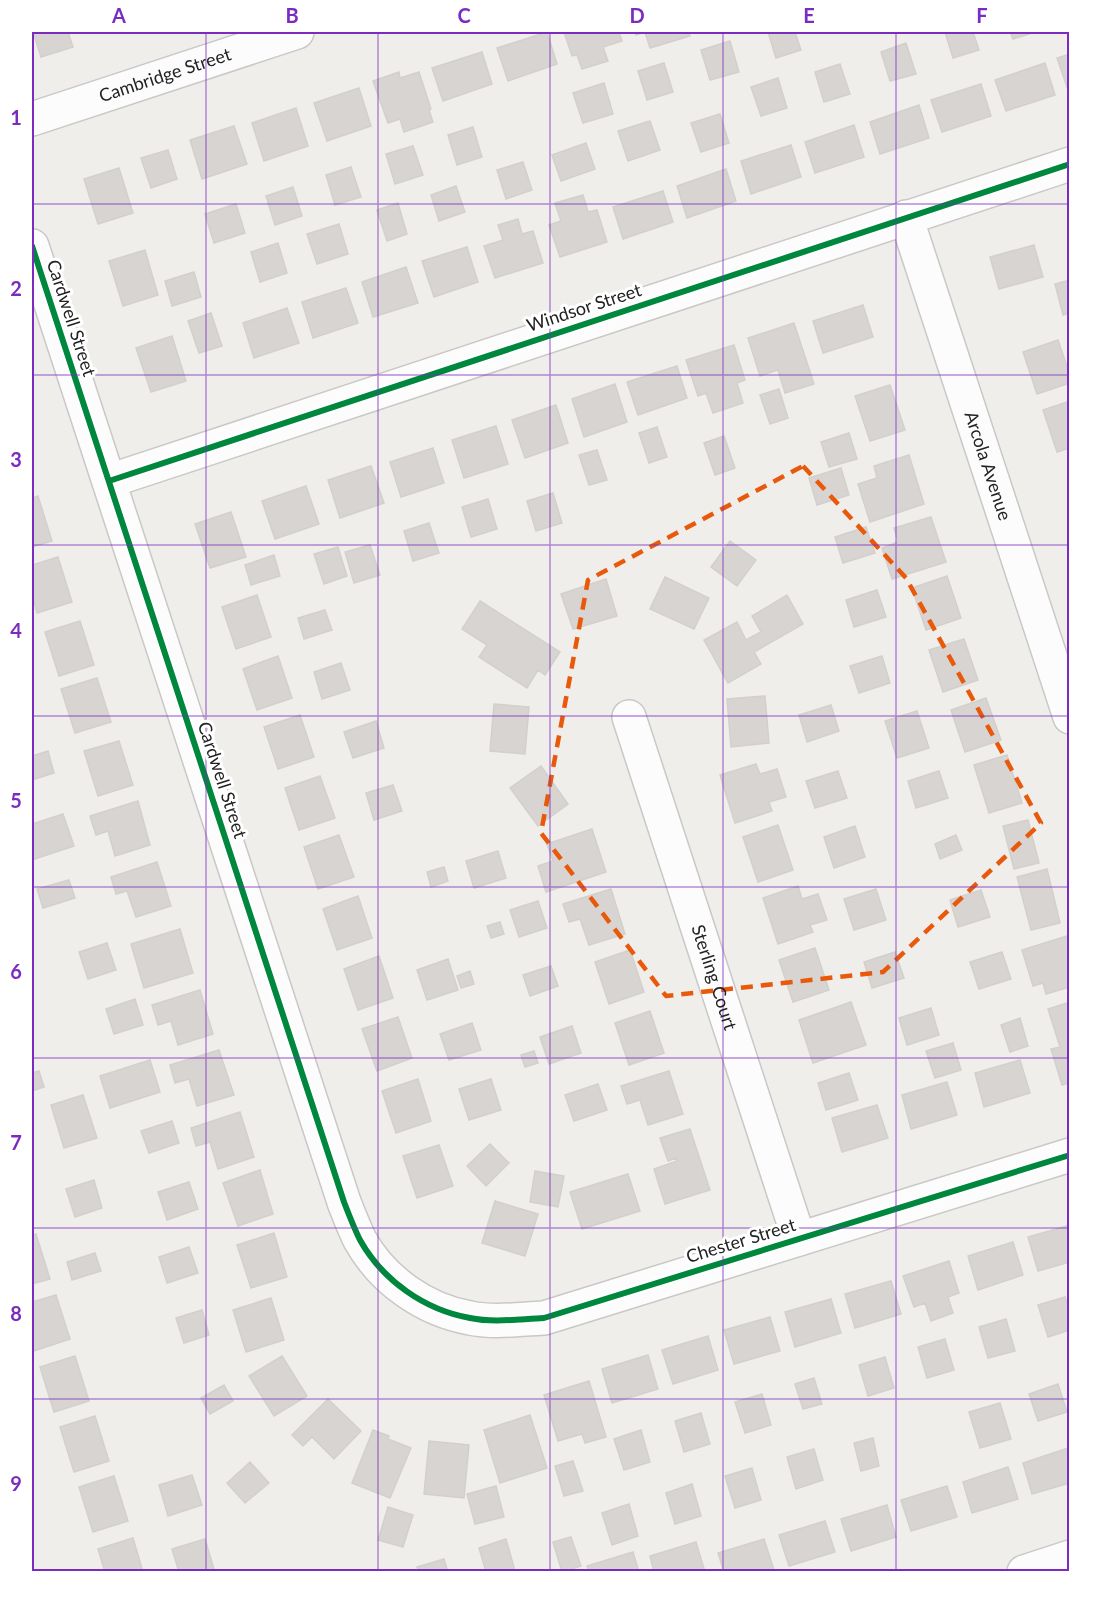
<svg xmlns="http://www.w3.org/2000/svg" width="1101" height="1603" font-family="Lato,sans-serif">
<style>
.building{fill:#d7d4d2;stroke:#d3d0cc;stroke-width:1.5}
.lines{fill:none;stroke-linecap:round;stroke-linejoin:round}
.minor-casing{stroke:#c9c8c7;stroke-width:36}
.tertiary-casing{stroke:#c9c8c7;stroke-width:36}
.minor{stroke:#fdfcfc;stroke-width:33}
.tertiary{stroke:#fdfcfc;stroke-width:33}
.cycleway-casing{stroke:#fff;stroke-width:10}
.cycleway{stroke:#00873e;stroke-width:6}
.marked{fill:none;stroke:#e8590c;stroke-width:4.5;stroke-dasharray:12 8;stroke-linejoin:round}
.grid{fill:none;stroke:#7b2cbf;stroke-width:1.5;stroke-opacity:0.55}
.labels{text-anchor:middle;stroke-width:6;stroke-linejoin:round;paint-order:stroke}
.street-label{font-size:18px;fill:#222;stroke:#fff}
.neatline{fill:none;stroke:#7b2cbf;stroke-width:2}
.grid-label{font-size:20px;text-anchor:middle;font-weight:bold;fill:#7b2cbf}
</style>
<rect width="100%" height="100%" fill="#f0eeeb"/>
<!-- building -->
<path class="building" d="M33,32H68L73,47L41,57Z
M547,32L557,64L508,81L497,48Z
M564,32H619L622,41L603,47L608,61L582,69L577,55L572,56Z
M635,32H689L690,36L650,48L645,32L636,35Z
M768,32H795L801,50L776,58Z
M945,32H973L979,50L953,58Z
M1010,32H1036L1013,39Z
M730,41L739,72L710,80L701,50Z
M906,43L916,74L890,81L881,52Z
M482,52L492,84L443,101L432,68Z
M1070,54V89L1068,90L1057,58Z
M664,63L673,92L647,100L638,71Z
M1045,63L1055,95L1006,111L995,80Z
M840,64L850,94L824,102L815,72Z
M399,72L400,78L419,72L431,109L429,110L433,122L404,132L400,119L388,123L373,81Z
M778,78L787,108L761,116L751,87Z
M604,83L613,114L583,123L573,93Z
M981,84L991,116L942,132L931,100Z
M359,88L371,126L327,141L314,103Z
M919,105L929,138L880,154L870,122Z
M296,108L308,146L264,161L252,123Z
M720,114L729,143L701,152L691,123Z
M650,121L660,150L628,161L618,131Z
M854,125L864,157L815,173L805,142Z
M234,126L247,164L202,179L190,140Z
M473,127L482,157L457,165L448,135Z
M586,143L595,169L561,181L552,155Z
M791,145L801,177L751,194L741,161Z
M413,146L423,175L395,184L386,154Z
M168,150L177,179L151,188L141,158Z
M523,162L532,190L506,199L497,170Z
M351,167L361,197L335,205L326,175Z
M119,168L133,213L98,224L84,179Z
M726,169L736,201L687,218L677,186Z
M456,186L465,212L439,221L431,195Z
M293,187L302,216L275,225L266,196Z
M663,191L673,222L623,239L613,207Z
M583,195L588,212L597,210L607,242L560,257L549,225L561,221L555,203Z
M398,203L407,234L387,241L377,210Z
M236,204L245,233L214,243L205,214Z
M518,219L522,234L533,231L543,263L495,278L484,246L503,240L498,225Z
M339,224L348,254L317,264L307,234Z
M278,243L287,273L260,282L251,252Z
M1034,245L1043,277L999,289L990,257Z
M467,247L478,282L434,297L422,261Z
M145,250L158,295L123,306L109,261Z
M406,267L418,303L373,317L362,282Z
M194,272L201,297L172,306L165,281Z
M1070,280V313L1063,315L1055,284Z
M346,288L358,323L313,338L302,302Z
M863,305L873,337L823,353L813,321Z
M287,308L299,343L254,358L243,323Z
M211,313L222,346L199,353L188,321Z
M794,323L814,384L785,393L778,370L760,376L748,338Z
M172,336L186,381L151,392L136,348Z
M1058,340L1070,375V383L1037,394L1023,352Z
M734,345L745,380L737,383L743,403L713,413L706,393L698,396L686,360Z
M677,366L687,398L638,415L627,382Z
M615,384L627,422L584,437L572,399Z
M890,385L905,430L870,441L855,396Z
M779,389L788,418L770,424L760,395Z
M1070,401V448L1057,452L1043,410Z
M556,405L568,443L525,458L512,420Z
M496,426L508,464L464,478L452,440Z
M657,427L667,457L649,463L639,433Z
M849,433L857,459L829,467L821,442Z
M724,436L735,468L715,475L704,443Z
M433,448L444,483L401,497L390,462Z
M597,450L607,480L589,485L579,455Z
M909,455L924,504L870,522L858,484L877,478L874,466Z
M371,466L384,503L340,518L328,480Z
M841,468L849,495L817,505L809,478Z
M306,486L319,524L275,539L262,501Z
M553,493L562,523L536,531L527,501Z
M38,496L52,541L32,547V498Z
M488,499L497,529L471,537L462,507Z
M231,512L246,557L210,568L195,524Z
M931,517L946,562L892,579L882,548L898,542L894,528Z
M429,523L439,553L413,561L404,531Z
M866,527L875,553L843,563L835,537Z
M730,541L756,560L737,586L711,567Z
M370,545L380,575L354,583L345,552Z
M338,547L347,576L324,584L314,554Z
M274,555L280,576L251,585L245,565Z
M58,557L72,602L37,613L32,595V565Z
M947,576L961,618L926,630L912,588Z
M665,577L709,598L694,629L650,609Z
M606,579L617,616L573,629L561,594Z
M877,590L886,617L854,627L846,600Z
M257,595L271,637L236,649L222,607Z
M787,595L803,624L754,652L761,664L728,683L704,640L737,622L746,640L761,632L752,616Z
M480,601L560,652L545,675L538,670L527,688L479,657L487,645L462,629Z
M325,610L332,630L304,639L298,618Z
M80,621L94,665L59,676L45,632Z
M964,639L978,680L943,692L929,650Z
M278,656L292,698L257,710L243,669Z
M882,656L890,683L859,693L850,666Z
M341,663L350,690L322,699L314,672Z
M97,678L111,722L75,733L61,689Z
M765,696L769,743L731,747L727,699Z
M986,698L1001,740L965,752L951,710Z
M494,704L529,707L525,754L490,751Z
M831,705L839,731L807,742L799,715Z
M917,711L929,748L897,758L885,721Z
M300,715L314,757L278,769L264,727Z
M376,721L384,748L353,758L344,732Z
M119,741L133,785L98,796L84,751Z
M48,751L54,773L32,780V756Z
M1007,755L1022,803L989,813L974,765Z
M756,764L760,774L777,769L786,797L769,802L772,811L735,823L720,775Z
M541,766L568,804L538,826L510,788Z
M838,771L847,798L815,808L806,781Z
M939,771L948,798L916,808L908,781Z
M320,776L335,818L299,830L285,788Z
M393,785L402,811L374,820L366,793Z
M138,801L150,845L115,856L108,831L96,835L90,816Z
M63,814L74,846L32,860V824Z
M1028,820L1039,863L1014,869L1003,826Z
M778,825L793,870L758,882L743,837Z
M855,826L865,857L834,868L824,837Z
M592,829L606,872L546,892L538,866L553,861L547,844Z
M339,835L354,877L318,889L304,847Z
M956,835L962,850L940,859L935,844Z
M498,851L506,878L474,888L466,861Z
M157,862L171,906L136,917L127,891L116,894L111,877Z
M444,867L448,881L431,887L427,872Z
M1047,869L1060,923L1031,930L1017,877Z
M69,880L75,898L43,908L37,889Z
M798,886L802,899L818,894L827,920L810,925L813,932L778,944L763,898Z
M611,889L625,934L589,945L580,919L569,922L563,904Z
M876,889L886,920L854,930L844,899Z
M981,890L990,917L958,927L950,900Z
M358,896L372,938L337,950L323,909Z
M538,901L547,928L519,937L510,910Z
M500,922L504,934L491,938L487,926Z
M180,929L193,973L144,988L131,944Z
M1067,936L1070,944V987L1046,994L1043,983L1033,986L1022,950Z
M107,943L116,970L88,979L79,952Z
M815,948L829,990L793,1002L779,960Z
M630,950L644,992L609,1004L595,962Z
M895,952L904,978L872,988L864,962Z
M1002,952L1011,979L979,989L970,962Z
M379,956L393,998L358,1010L344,969Z
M448,959L458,990L427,1000L417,970Z
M551,966L558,986L530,996L523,975Z
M470,971L474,984L461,988L457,976Z
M200,990L213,1034L178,1045L171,1021L158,1025L152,1005Z
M135,999L143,1025L114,1034L106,1009Z
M851,1002L866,1045L813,1063L799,1020Z
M1070,1002V1083L1062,1085L1051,1049L1060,1047L1048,1009Z
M931,1008L939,1035L907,1045L899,1018Z
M650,1011L664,1053L629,1065L615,1023Z
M398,1017L412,1058L377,1071L362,1029Z
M1020,1018L1028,1046L1010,1052L1001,1025Z
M472,1023L481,1050L449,1060L440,1034Z
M572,1026L581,1053L549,1064L540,1037Z
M953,1043L961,1070L935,1078L926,1051Z
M219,1050L234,1095L197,1106L189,1079L175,1083L170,1065Z
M534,1051L538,1063L525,1067L521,1055Z
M150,1060L160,1092L110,1108L100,1076Z
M1020,1060L1030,1093L984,1107L975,1073Z
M39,1071L44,1087L32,1091V1073Z
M669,1071L683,1114L648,1125L640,1100L627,1104L621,1086Z
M849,1073L858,1100L826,1110L818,1083Z
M418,1079L431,1121L396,1133L382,1091Z
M491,1079L501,1110L469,1120L459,1089Z
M947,1082L957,1115L911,1129L902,1095Z
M598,1084L607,1110L574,1121L565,1095Z
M83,1095L97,1138L64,1148L51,1105Z
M877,1105L888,1138L842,1152L832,1118Z
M240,1112L254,1157L218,1169L210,1142L196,1146L191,1128Z
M172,1121L179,1143L149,1153L141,1131Z
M690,1129L710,1190L665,1204L654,1169L677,1161L676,1158L668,1161L660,1138Z
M490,1144L509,1163L486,1186L467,1166Z
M439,1145L453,1186L417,1198L403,1156Z
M260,1170L273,1214L238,1226L223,1183Z
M535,1171L564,1176L558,1207L530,1202Z
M628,1174L640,1211L582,1229L570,1192Z
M94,1180L102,1208L75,1217L66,1189Z
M189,1182L198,1209L167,1220L158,1192Z
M495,1201L538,1214L525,1256L482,1243Z
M1070,1225V1262L1038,1271L1028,1237Z
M274,1233L287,1277L251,1288L237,1245Z
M36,1234L50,1279L32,1284V1235Z
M1013,1242L1023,1275L978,1290L968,1256Z
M189,1247L198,1273L167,1283L159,1257Z
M95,1253L101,1271L72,1280L67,1262Z
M949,1261L959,1293L948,1297L953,1313L931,1321L925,1303L914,1307L903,1276Z
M891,1281L901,1314L855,1328L845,1294Z
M56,1295L70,1339L34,1351L32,1341V1302Z
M1065,1297L1070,1312V1330L1048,1337L1038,1305Z
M271,1298L284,1340L246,1352L233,1310Z
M831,1299L841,1333L795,1347L785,1312Z
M202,1310L209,1335L184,1343L176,1318Z
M770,1317L780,1351L734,1364L724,1330Z
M1006,1319L1015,1351L988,1358L979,1327Z
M708,1336L718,1370L673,1384L662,1350Z
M945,1339L954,1370L927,1378L918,1347Z
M648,1355L658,1389L612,1403L602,1369Z
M75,1356L89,1401L54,1412L40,1367Z
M282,1356L307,1396L274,1416L249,1376Z
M885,1357L894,1388L868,1396L859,1365Z
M814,1378L822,1404L803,1409L795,1384Z
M589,1381L606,1437L585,1443L582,1434L558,1441L544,1395Z
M1058,1384L1067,1412L1038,1421L1029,1394Z
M224,1385L233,1401L210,1414L201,1398Z
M762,1394L771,1425L745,1433L735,1402Z
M328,1399L361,1431L334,1459L312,1437L303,1446L292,1435Z
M1000,1403L1011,1439L980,1448L969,1412Z
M701,1413L710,1444L684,1452L675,1421Z
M530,1415L547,1468L500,1483L484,1430Z
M95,1416L109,1461L74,1472L60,1427Z
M373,1430L389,1436L388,1439L411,1448L390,1498L352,1483Z
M641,1430L650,1462L624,1470L614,1439Z
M873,1438L879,1466L861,1471L854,1443Z
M429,1441L469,1445L464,1498L424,1494Z
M1068,1448L1070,1483L1032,1494L1023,1463Z
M814,1449L823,1480L796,1489L787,1457Z
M573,1461L583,1491L564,1496L555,1466Z
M250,1462L269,1483L245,1503L227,1483Z
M1008,1467L1018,1499L972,1513L963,1482Z
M752,1468L761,1500L735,1508L725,1476Z
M192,1475L202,1505L168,1516L159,1485Z
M114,1476L128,1521L93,1532L79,1487Z
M692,1484L701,1516L675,1524L666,1493Z
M496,1486L504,1517L475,1524L467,1494Z
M947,1486L957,1517L911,1531L901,1500Z
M629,1504L638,1536L612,1545L602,1513Z
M887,1505L896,1537L851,1551L841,1519Z
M388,1507L413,1515L403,1547L378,1540Z
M825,1521L835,1552L789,1566L779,1535Z
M571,1537L581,1566L562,1572L553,1542Z
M133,1538L143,1572H105L98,1549Z
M205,1539L214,1569L207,1572H179L172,1549Z
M506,1539L515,1571L486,1572L479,1548Z
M764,1539L774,1570L724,1572L718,1553Z
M696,1542L705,1572H654L650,1556Z
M633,1552L639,1572H589L587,1566Z
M444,1559L448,1572H419L417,1567Z"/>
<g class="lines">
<defs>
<g id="minor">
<path id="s1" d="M32,119L297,32"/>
<path id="s2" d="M906,217L1070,717"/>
<path d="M32,246L344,1202C349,1215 354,1228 360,1240C383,1281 425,1310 470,1318C494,1323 519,1319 544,1318L1070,1155"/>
<path d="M109,481L1070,164"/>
<path id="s3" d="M629,717L799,1239"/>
</g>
<path id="tertiary" d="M1024,1572L1070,1557"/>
</defs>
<!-- minor casing -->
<use href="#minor" class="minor-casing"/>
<!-- tertiary casing -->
<use href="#tertiary" class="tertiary-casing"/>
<!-- minor -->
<use href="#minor" class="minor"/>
<!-- tertiary -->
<use href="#tertiary" class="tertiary"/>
<defs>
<path id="cycleway" d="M32,246L344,1202C349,1215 354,1228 360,1240C383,1281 425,1310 470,1318C494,1323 519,1319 544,1318L1070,1155
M109,481L1070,164"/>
</defs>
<!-- cycleway casing -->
<use href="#cycleway" class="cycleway-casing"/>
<!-- cycleway -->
<use href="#cycleway" class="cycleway"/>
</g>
<!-- marked area -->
<path class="marked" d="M803,466L906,578L1041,823L883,972L666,996L541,833L588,580Z"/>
<!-- grid -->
<path class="grid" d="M206,32V1572M378,32V1572M550,32V1572M723,32V1572M896,32V1572M32,204H1070M32,375H1070M32,545H1070M32,716H1070M32,887H1070M32,1058H1070M32,1228H1070M32,1399H1070"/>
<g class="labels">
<!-- street labels -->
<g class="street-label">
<text dy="6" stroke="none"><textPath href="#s1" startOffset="140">Cambridge Street</textPath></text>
<text transform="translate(584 308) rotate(-18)" y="6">Windsor Street</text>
<text transform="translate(71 318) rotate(72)" y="6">Cardwell Street</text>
<text dy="6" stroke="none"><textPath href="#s2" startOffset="262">Arcola Avenue</textPath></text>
<text transform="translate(222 780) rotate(72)" y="6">Cardwell Street</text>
<text dy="6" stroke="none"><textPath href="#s3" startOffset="274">Sterling Court</textPath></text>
<text transform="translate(741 1241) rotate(-17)" y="6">Chester Street</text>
</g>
</g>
<!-- border -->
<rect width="1101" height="1603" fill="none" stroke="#ffffff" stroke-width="66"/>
<rect x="33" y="33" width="1035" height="1537" class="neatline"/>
<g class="grid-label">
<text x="119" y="23">A</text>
<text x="292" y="23">B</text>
<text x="464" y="23">C</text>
<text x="637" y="23">D</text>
<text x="809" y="23">E</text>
<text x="982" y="23">F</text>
<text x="16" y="125">1</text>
<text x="16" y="296">2</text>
<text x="16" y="467">3</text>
<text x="16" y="638">4</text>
<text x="16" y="808">5</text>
<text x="16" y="979">6</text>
<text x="16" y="1150">7</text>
<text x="16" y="1321">8</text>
<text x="16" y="1491">9</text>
</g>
</svg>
